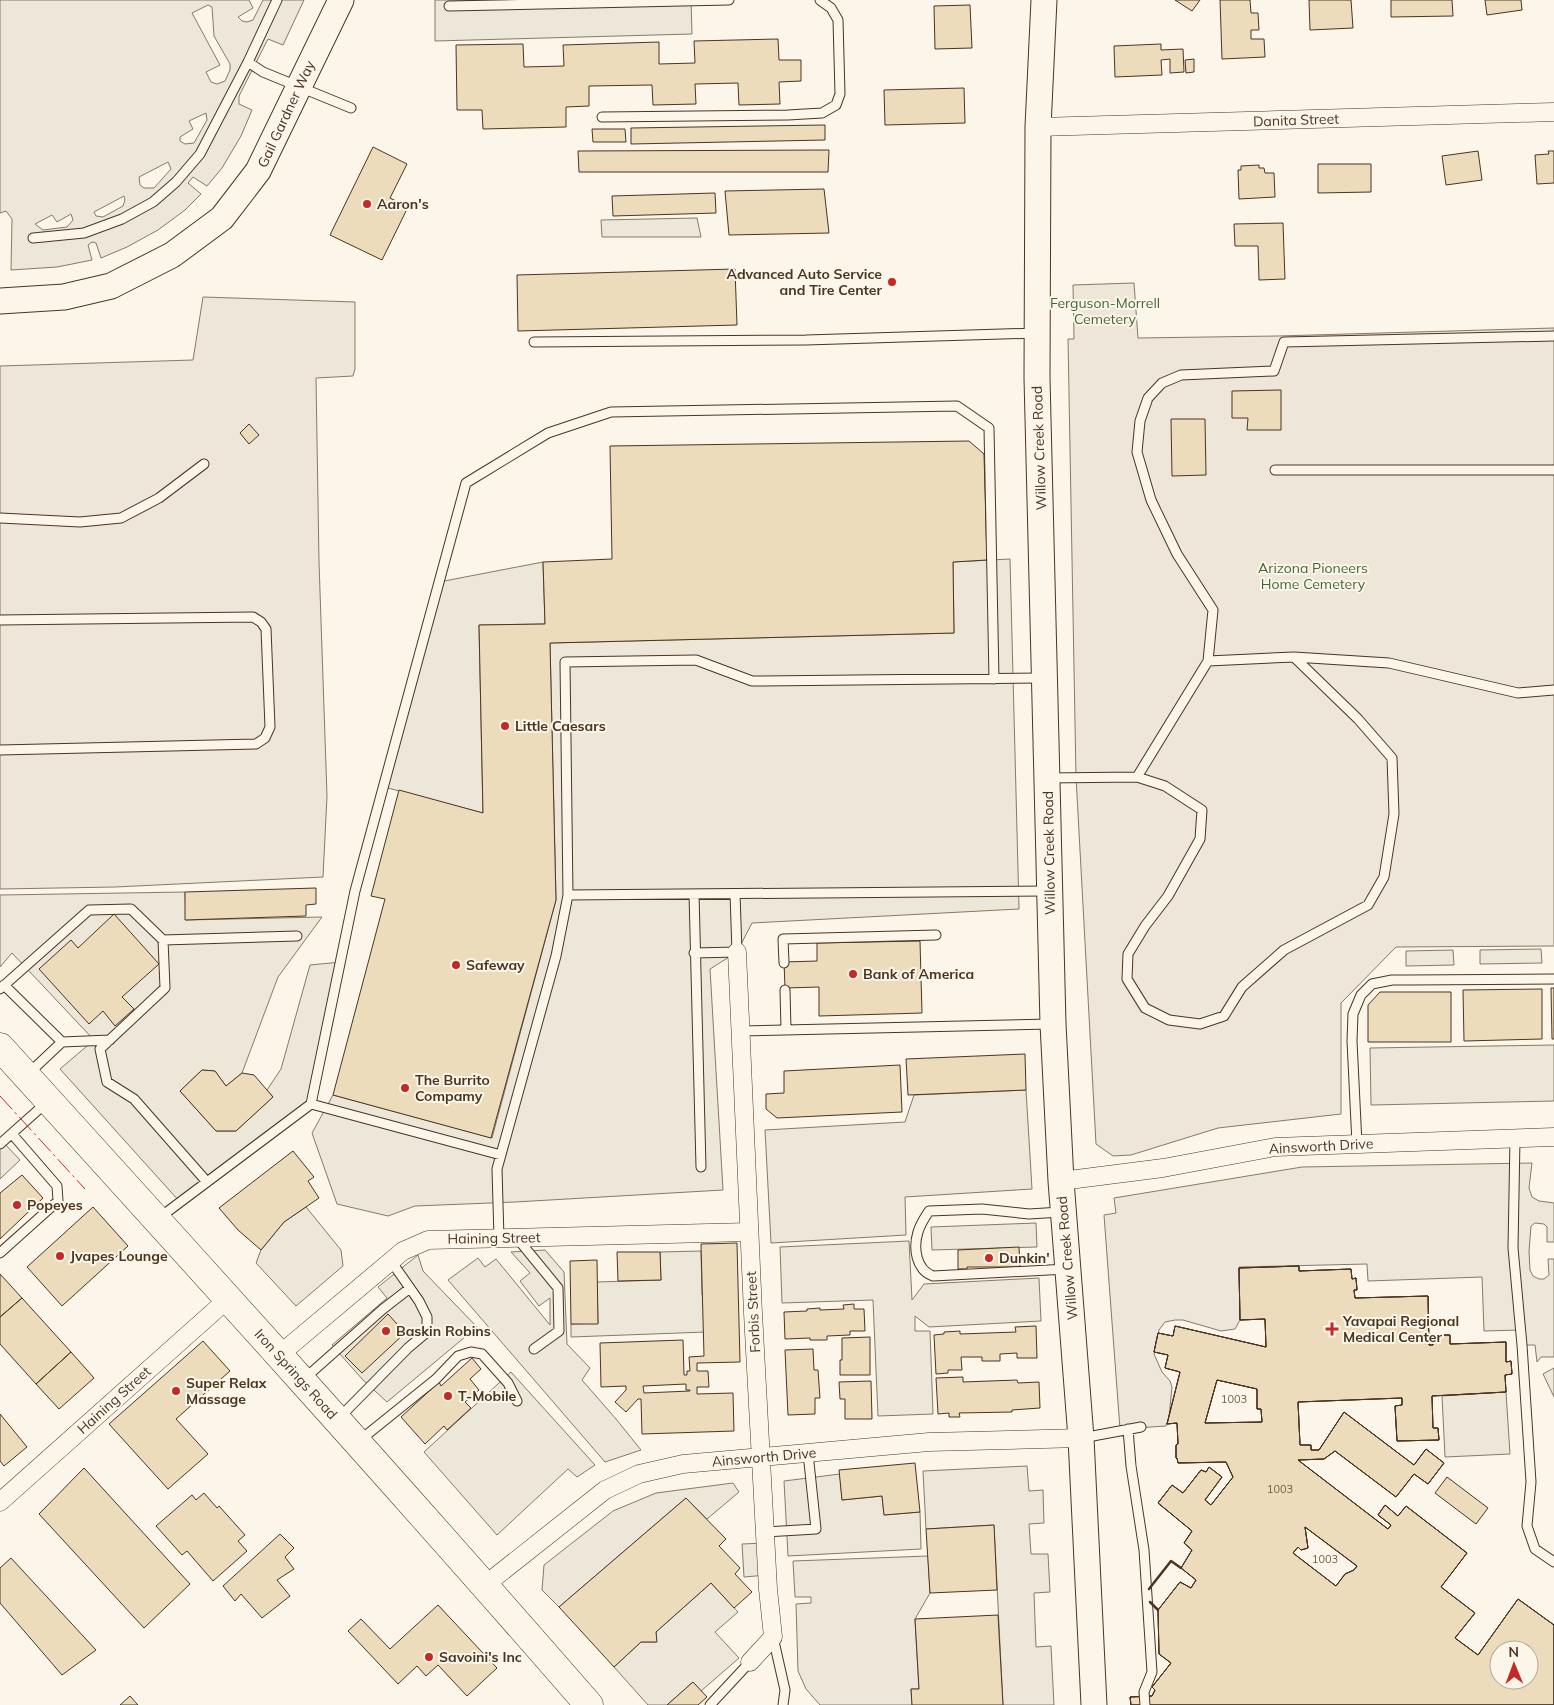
<svg xmlns="http://www.w3.org/2000/svg" width="1554" height="1705" font-family="Mulish,sans-serif">
<style>
.green{fill:#ede6d9;stroke:#887966}
.parking{fill:#ede7d9;stroke:#887966;fill-rule:evenodd}
.building{fill:#ecdcbc;stroke:#4a3520;fill-rule:evenodd}
.lines{fill:none;stroke-linecap:round;stroke-linejoin:round}
.lane-casing{stroke:#4a3520;stroke-width:11}
.street-casing{stroke:#4a3520;stroke-width:19}
.secondary-casing{stroke:#4a3520;stroke-width:27}
.primary-casing{stroke:#4a3520;stroke-width:29}
.lane{stroke:#fbf6e9;stroke-width:9}
.street{stroke:#fbf6e9;stroke-width:18}
.secondary{stroke:#fbf6e9;stroke-width:25}
.primary{stroke:#fbf6e9;stroke-width:28}
.wall{stroke:#4a3520;stroke-width:2.5}
.power{stroke:#c62828;stroke-width:1;stroke-dasharray:18 4 2.5 4;stroke-linecap:butt}
.poi-dot{fill:#c62828;stroke:#fbf6e9;stroke-width:2}
.labels{text-anchor:middle;stroke-width:4;stroke-linejoin:round;paint-order:stroke}
.number-label{font-size:11px;fill:#725f47}
.street-label{font-size:14px;fill:#4a3520;stroke:#fbf6e9}
.poi-label{font-size:14px;font-weight:bold;fill:#4a3520;stroke:#fbf6e9;text-anchor:start}
.park-label{font-size:14px;fill:#436837;stroke:#fbf6e9}
</style>
<rect width="100%" height="100%" fill="#fbf6e9"/>
<!-- green -->
<path class="green" d="M1134,283L1138,338L1278,336L1554,328V946L1396,947L1341,1003V1114L1218,1128L1131,1155L1113,1156L1096,1144L1076,777L1068,339H1074L1073,285Z
M203,297L355,302V369L353,376L316,378L319,562L327,796L323,877L115,887L0,889V366L193,360Z"/>
<!-- parking -->
<path class="parking" d="M0,0H249L253,8L238,17L242,21L247,22L253,20L263,0H304L283,45L268,39L239,96V104L252,110L241,136L222,168L207,186L193,177L188,183L201,194L185,210L158,230L127,247L101,258L96,243L92,242L88,245L92,260L57,267L11,270L12,219L6,211L0,213ZM208,5L212,7L214,36L230,64V70L225,81L217,84L211,82L206,72L220,65L192,13ZM206,113L207,120L194,143L185,144L180,141V137L193,129L189,121ZM168,162L171,169L154,188H144L140,185L139,177ZM124,196L125,200L123,206L103,217L96,216L94,212ZM52,215L57,222L71,214L73,220L67,227L43,230L35,224Z
M435,0H691L692,34L435,41Z
M697,218L701,237H602L601,220Z
M1010,559L1019,909L752,923L737,952L710,969L723,1190L515,1202L415,1206L388,1216L337,1204L312,1133L333,1095L492,1138L556,900L550,643L954,633L953,562Z
M543,562L545,624L479,625L483,813L384,787L439,582Z
M185,892L186,920L322,917L278,977L242,1073L226,1086L215,1071L202,1070L180,1091L216,1131H236L273,1097L267,1090L281,1069L310,965L341,962L311,1104L180,1202L60,1069L94,1040L12,953L0,967V895Z
M1541,949L1542,963L1480,964V950Z
M1453,950L1454,965L1406,966V951Z
M1554,1045V1101L1371,1105L1370,1048Z
M1026,1090L1032,1189L905,1197L906,1235L771,1243L765,1130L905,1122L914,1095Z
M3,1142L20,1160L0,1179V1144Z
M1532,1163L1529,1188L1532,1197L1539,1201L1554,1203V1242H1547V1227L1544,1224L1535,1223L1531,1226L1529,1251L1530,1270L1533,1276L1539,1279H1544L1549,1275L1548,1259H1554V1357H1541L1537,1362L1535,1345H1522L1520,1330L1484,1331L1482,1277L1368,1281L1367,1264L1239,1267L1240,1320L1235,1329L1221,1331L1183,1320H1175L1165,1322L1159,1330L1154,1354L1162,1372L1170,1381L1172,1387L1169,1417L1166,1426L1120,1429L1104,1215L1116,1213L1114,1198L1302,1167Z
M306,1207L341,1250L343,1266L296,1306L256,1263L261,1250L284,1222Z
M1036,1223L1037,1247L932,1250L931,1227Z
M909,1241L912,1300L924,1284L1039,1278L1041,1321L929,1327L915,1316V1331H930L933,1414L878,1416L873,1300L782,1303L780,1247Z
M545,1250L564,1272L567,1344L590,1368L582,1380L616,1419L641,1450L605,1462L448,1280L478,1258L485,1267L496,1259L550,1325V1298L539,1306L520,1281L530,1273L511,1252Z
M701,1251L702,1295L732,1294L733,1331L571,1337V1324L598,1323L597,1282L661,1280L660,1252Z
M418,1255L423,1271L477,1327L387,1402L363,1380L332,1345L387,1298L378,1287Z
M1554,1368V1397L1543,1374Z
M511,1372L595,1465L577,1477L568,1469L497,1535L424,1452Z
M1506,1392L1510,1454L1445,1457L1442,1396Z
M1027,1466L1029,1491L1043,1490L1044,1523L1029,1524L1031,1554H1048L1050,1592L1034,1593L1036,1647L1051,1646L1054,1705H1003L994,1525L926,1529L923,1471Z
M840,1474L842,1500L882,1496L884,1515L920,1512L921,1549L788,1556L784,1481Z
M733,1483L739,1492L707,1519L686,1498L559,1607L542,1590L544,1565L613,1511L656,1493Z
M765,1543L767,1575L744,1577L742,1544Z
M928,1556L930,1593L915,1619L919,1689H911L912,1705H820L806,1689L798,1671L796,1604L811,1603V1597H795L793,1561Z
M711,1583L738,1612L715,1632L739,1658L701,1691L693,1682L667,1705H648L614,1667L641,1642H656V1632Z"/>
<!-- building -->
<path class="building" d="M1175,0H1200L1192,11Z
M1220,0H1250L1251,13H1258L1259,30H1251V39H1264L1265,57L1222,59Z
M1309,0H1351L1353,28L1310,30Z
M1391,0H1452L1453,16L1391,17Z
M1485,0H1521L1522,10L1487,15Z
M970,5L972,48L935,49L934,6Z
M778,39L779,60H801V81L779,82L780,104L739,105L738,83L695,84L696,104L653,105L652,85L589,86V106L566,107V127L483,129L482,110H457L456,45L523,44L524,67L564,66L563,45L659,42V64L695,63L694,41Z
M1161,44V50L1183,49L1184,72L1170,73V59L1161,60L1162,75L1115,77L1114,46Z
M1194,59V72L1186,73L1185,60Z
M964,88L965,123L885,125L884,90Z
M825,125V140L631,144V128Z
M592,129H625L626,142H593Z
M373,147L407,164L390,198L408,207L382,260L330,235Z
M829,150L828,172H579L578,151Z
M1478,151L1482,180L1446,185L1442,156Z
M1548,151H1554V183L1537,184L1535,155L1549,154Z
M1318,164H1371V192L1318,193Z
M1259,165V168H1264L1265,173H1274L1275,197L1239,199L1238,170H1241V166Z
M824,189L829,233L729,235L725,191Z
M715,193L716,213L613,216L612,196Z
M1283,223L1285,279L1259,280L1258,246H1235L1234,224Z
M735,269L737,325L518,331L517,275Z
M1281,390V430H1247L1248,418H1232V391Z
M1171,419H1205L1206,475L1172,476Z
M249,424L259,435L249,444L240,433Z
M969,441L984,454L987,560L953,562L954,633L550,643L556,900L491,1138L333,1095L385,899L371,896L399,790L483,813L479,625L545,624L543,562L612,559L610,446Z
M316,888V904L306,905V916L185,920V892Z
M114,914L159,964L122,997L134,1009L115,1026L103,1011L89,1024L39,969L71,940L78,948Z
M920,941L922,1013L819,1016V987L785,988L784,962L817,961V943Z
M1551,988H1554V1039H1552Z
M1542,989V1039L1464,1041L1463,990Z
M1380,992H1451V1042H1368V1005Z
M1025,1054L1026,1090L908,1095L906,1059Z
M900,1065L902,1112L777,1118L766,1109V1094L784,1093V1071Z
M202,1070L215,1071L226,1086L242,1073L254,1075L273,1097L236,1131H216L180,1091Z
M293,1151L314,1177L308,1181L319,1198L284,1222L261,1250L238,1230L219,1208Z
M22,1175L43,1198L0,1239V1193Z
M93,1207L128,1246L62,1306L27,1267Z
M737,1243L740,1362L697,1363V1371H708L709,1387H697V1394L733,1393L734,1431L642,1434L641,1399H638L626,1412L615,1402L626,1390V1386L601,1387L600,1343L683,1340L684,1375H687V1371H690L689,1357L704,1356L701,1244ZM686,1384V1390H690V1391L644,1393L643,1386Z
M1019,1247L1020,1267H967V1269H958V1250Z
M617,1252H660L661,1280L618,1281Z
M597,1260L598,1324H571L570,1261Z
M1299,1266V1271L1351,1269L1352,1279L1356,1278L1357,1290H1354L1355,1298L1428,1296L1429,1345H1433V1335H1450V1344L1506,1342V1362L1511,1361L1512,1374L1505,1375L1506,1392L1432,1396L1433,1428H1438L1439,1440L1397,1441L1395,1406L1402,1405V1398L1298,1402L1300,1445H1311V1450H1319L1344,1412L1414,1465L1426,1449L1444,1463L1428,1484L1414,1474L1396,1497L1335,1451L1324,1459L1298,1460L1388,1529L1391,1525L1378,1515L1385,1505L1398,1516L1406,1506L1467,1553L1441,1587L1475,1613L1455,1638L1478,1655L1518,1599L1554,1625V1705H1131L1130,1697L1152,1696L1155,1690L1152,1687L1171,1663L1159,1654L1158,1610L1180,1582L1191,1588L1196,1580L1181,1568L1192,1550L1184,1543L1192,1531L1158,1503L1172,1485L1183,1493L1201,1470L1206,1472L1209,1467L1222,1477L1205,1500L1211,1505L1233,1477L1226,1462L1178,1463L1177,1458H1176V1445L1178,1444L1177,1423L1167,1424L1180,1372L1165,1368L1168,1355L1154,1352L1158,1333L1173,1336L1175,1326L1266,1347L1265,1319L1240,1320L1239,1268ZM1217,1380L1257,1389V1409H1261L1262,1422L1205,1423ZM1499,1650H1529V1680H1499Z
M1299,1266V1271L1351,1269L1352,1279L1356,1278L1357,1290H1354L1355,1298L1428,1296L1429,1345H1433V1335H1450V1344L1506,1342V1362L1511,1361L1512,1374L1505,1375L1506,1392L1432,1396L1433,1428H1438L1439,1440L1397,1441L1395,1406L1402,1405V1398L1298,1402L1300,1445H1311V1450H1319L1344,1412L1414,1465L1426,1449L1444,1463L1428,1484L1414,1474L1396,1497L1335,1451L1324,1459L1298,1460L1388,1529L1391,1525L1378,1515L1385,1505L1398,1516L1406,1506L1467,1553L1441,1587L1475,1613L1455,1638L1478,1655L1518,1599L1554,1625V1705H1131L1130,1697L1152,1696L1155,1690L1152,1687L1171,1663L1159,1654L1158,1610L1180,1582L1191,1588L1196,1580L1181,1568L1192,1550L1184,1543L1192,1531L1158,1503L1172,1485L1183,1493L1201,1470L1206,1472L1209,1467L1222,1477L1205,1500L1211,1505L1233,1477L1226,1462L1178,1463L1177,1458H1176V1445L1178,1444L1177,1423L1167,1424L1180,1372L1165,1368L1168,1355L1154,1352L1158,1333L1173,1336L1175,1326L1266,1347L1265,1319L1240,1320L1239,1268ZM1217,1380L1257,1389V1409H1261L1262,1422L1205,1423ZM1305,1527L1357,1566L1354,1570L1345,1574L1336,1586L1293,1553L1298,1547L1301,1550L1308,1548ZM1499,1650H1529V1680H1499Z
M1299,1266V1271L1351,1269L1352,1279L1356,1278L1357,1290H1354L1355,1298L1428,1296L1429,1345H1433V1335H1450V1344L1506,1342V1362L1511,1361L1512,1374L1505,1375L1506,1392L1432,1396L1433,1428H1438L1439,1440L1397,1441L1395,1406L1402,1405V1398L1298,1402L1300,1445H1311V1450H1319L1344,1412L1414,1465L1426,1449L1444,1463L1428,1484L1414,1474L1396,1497L1335,1451L1324,1459L1298,1460L1388,1529L1391,1525L1378,1515L1385,1505L1398,1516L1406,1506L1467,1553L1441,1587L1475,1613L1455,1638L1478,1655L1518,1599L1554,1625V1705H1131L1130,1697L1152,1696L1155,1690L1152,1687L1171,1663L1159,1654L1158,1610L1180,1582L1191,1588L1196,1580L1181,1568L1192,1550L1184,1543L1192,1531L1158,1503L1172,1485L1183,1493L1201,1470L1206,1472L1209,1467L1222,1477L1205,1500L1211,1505L1233,1477L1226,1462L1178,1463L1177,1458H1176V1445L1178,1444L1177,1423L1167,1424L1180,1372L1165,1368L1168,1355L1154,1352L1158,1333L1173,1336L1175,1326L1266,1347L1265,1319L1240,1320L1239,1268ZM1305,1527L1357,1566L1354,1570L1345,1574L1336,1586L1293,1553L1298,1547L1301,1550L1308,1548ZM1499,1650H1529V1680H1499Z
M0,1274L22,1298L0,1317Z
M22,1298L71,1352L36,1384L0,1344V1317Z
M854,1304V1309H864L865,1331H850V1335L827,1336V1340H810V1338L785,1339L784,1312L807,1311V1309L820,1308V1310L844,1309L843,1305Z
M388,1314L405,1333L362,1373L345,1356Z
M1036,1326L1037,1358H1017V1353L1000,1354V1361H982V1357H961L962,1370H948V1373L936,1374L934,1335L944,1334V1332L960,1331V1334L1016,1332L1015,1327Z
M870,1337V1375H840V1360H842V1338Z
M203,1341L230,1371L176,1419L208,1454L168,1489L109,1424Z
M813,1349L814,1370H818L820,1398H815V1414L788,1415L785,1350Z
M71,1352L94,1378L59,1409L36,1384Z
M472,1358L481,1369L470,1379L479,1390L465,1402L471,1408L447,1430L444,1426L425,1444L401,1417L439,1382L441,1386Z
M963,1377V1382L1017,1380L1018,1383L1039,1382L1040,1408L1012,1410V1412L959,1413L960,1417H949V1413L938,1414L936,1378Z
M1217,1380L1257,1389V1409H1261L1262,1422L1205,1423Z
M871,1381L872,1419H845V1399H840L839,1382Z
M0,1414L27,1447L4,1466L0,1461Z
M915,1463L920,1512L884,1515L882,1496L842,1500L839,1470Z
M84,1468L190,1584L144,1628L39,1514Z
M1447,1477L1488,1508L1476,1524L1435,1493Z
M204,1493L217,1508L219,1506L245,1535L238,1541L247,1551L213,1581L187,1551L182,1555L156,1526L192,1495L196,1500Z
M686,1498L726,1539L719,1546L740,1568L735,1574L752,1592L734,1608L711,1583L656,1632L657,1642H641L614,1667L559,1607Z
M994,1525L997,1590L930,1593L926,1529Z
M1305,1527L1357,1566L1354,1570L1345,1574L1336,1586L1293,1553L1298,1547L1301,1550L1308,1548Z
M280,1534L294,1548L285,1557L294,1569L277,1580L290,1596L262,1618L241,1594L235,1601L223,1586Z
M11,1558L96,1650L62,1675L0,1603V1568Z
M438,1605L497,1668L467,1696L438,1665L426,1676L417,1666L398,1684L348,1631L361,1619L390,1649Z
M998,1615L1003,1705H912L911,1689H919L915,1619Z
M693,1682L707,1697L698,1705H667Z
M130,1696L138,1705H120Z"/>
<g class="lines">
<defs>
<path id="lane" d="M449,6L729,0
M248,62L263,72L351,108
M602,117L788,115L822,113L836,105L840,94L838,20L831,8L820,0
M33,238L84,233L122,219L153,202L176,182L200,154L248,62L277,0
M534,342L806,340L1037,333
M1275,470H1554
M0,518L80,522L121,518L159,498L204,464
M0,620L253,617L261,622L266,629L270,727L265,738L256,744L0,750
M1208,661L1294,657L1389,663L1518,693L1554,690
M1137,777L1165,786L1202,810L1200,839L1168,896L1145,926L1128,954L1127,979L1145,1008L1169,1020L1200,1024L1224,1016L1242,987L1284,950L1368,905L1384,877L1394,814L1392,758L1358,719L1294,657
M1047,778L1137,777L1208,661L1213,610L1177,554L1151,500L1137,452L1140,421L1148,398L1162,383L1181,375L1274,371L1284,342L1554,336
M694,894L701,1167
M568,895L1047,891
M163,940L165,988L100,1049L107,1082L134,1099L207,1182
M694,953L737,952L735,894
M784,963L783,939L936,935
M4,985L62,1042
M0,989L89,910L131,909L163,940L297,936
M785,990L786,1030
M740,1031L1052,1024
M28,1074L62,1042L110,1040
M1515,1139L1513,1248L1522,1345L1531,1482L1527,1526L1535,1549L1554,1562
M0,1144L46,1103
M1357,1144L1352,1041L1353,1014L1361,995L1372,984L1392,980H1410L1554,979
M501,1155L311,1104L355,891L466,483L548,433L611,412L957,406L989,428L994,679
M1061,1212L1029,1214L982,1209L929,1211C925,1217 920,1225 918,1232C913,1248 916,1270 933,1276L1067,1269
M159,1218L311,1104
M499,1238L497,1169L556,956L568,895L565,662L696,660L752,681L1043,678
M517,1238L558,1288L559,1331L534,1349
M0,1253L58,1201L57,1186L12,1134
M304,1379L383,1309L410,1288
M338,1419L408,1348L427,1332V1317L419,1301L391,1261
M1128,1429L1131,1466L1144,1550L1152,1672L1144,1692L1145,1705
M1082,1438L1141,1427
M359,1441L436,1379L458,1356L471,1352L482,1354L508,1383L517,1401
M765,1532L816,1529L808,1453
M773,1637L785,1690L783,1705
M710,1705L750,1662"/>
<path id="street" d="M1038,127L1554,112
M737,952L753,1313L768,1589L773,1637L750,1662
M1061,1181L1163,1168L1275,1147L1554,1137
M279,1355L403,1251L428,1240L749,1232
M0,1502L229,1298
M485,1585L605,1490L639,1474L683,1464L929,1442L1081,1438"/>
<path id="secondary" d="M1044,0L1038,127L1037,378L1053,1024L1061,1181L1081,1438L1094,1705
M0,301L64,297L111,286L172,255L222,218L258,171L341,0"/>
<path id="primary" d="M0,1047C198,1265 396,1483 589,1705"/>
</defs>
<!-- lane casing -->
<use href="#lane" class="lane-casing"/>
<!-- street casing -->
<use href="#street" class="street-casing"/>
<!-- secondary casing -->
<use href="#secondary" class="secondary-casing"/>
<!-- primary casing -->
<use href="#primary" class="primary-casing"/>
<!-- lane -->
<use href="#lane" class="lane"/>
<!-- street -->
<use href="#street" class="street"/>
<!-- secondary -->
<use href="#secondary" class="secondary"/>
<!-- primary -->
<use href="#primary" class="primary"/>
<!-- wall -->
<path class="wall" d="M1149,1589L1171,1561L1181,1568
M1150,1602L1158,1610"/>
<!-- power -->
<path class="power" d="M0,1096L85,1189"/>
</g>
<!-- markers -->
<g class="poi-dot">
<circle cx="367" cy="204" r="5"/>
<circle cx="892" cy="282" r="5"/>
<circle cx="505" cy="726" r="5"/>
<circle cx="456" cy="965" r="5"/>
<circle cx="853" cy="974" r="5"/>
<circle cx="405" cy="1088" r="5"/>
<circle cx="17" cy="1205" r="5"/>
<circle cx="60" cy="1256" r="5"/>
<circle cx="989" cy="1258" r="5"/>
<path d="M1329.5 1321.5h5v5h5v5h-5v5h-5v-5h-5v-5h5z"/>
<circle cx="386" cy="1331" r="5"/>
<circle cx="176" cy="1391" r="5"/>
<circle cx="448" cy="1396" r="5"/>
<circle cx="429" cy="1657" r="5"/>
</g>
<g class="labels">
<!-- number labels -->
<g class="number-label">
<text x="1234" y="1403">1003</text>
<text x="1280" y="1493">1003</text>
<text x="1325" y="1563">1003</text>
</g>
<!-- street labels -->
<g class="street-label">
<text transform="translate(286 114) rotate(-65)" y="5">Gail Gardner Way</text>
<text transform="translate(1296 120) rotate(-2)" y="5">Danita Street</text>
<text transform="translate(1039 448) rotate(-92)" y="5">Willow Creek Road</text>
<text transform="translate(1049 853) rotate(-91)" y="5">Willow Creek Road</text>
<text transform="translate(1321 1146) rotate(-3)" y="5">Ainsworth Drive</text>
<text transform="translate(494 1238) rotate(-1)" y="5">Haining Street</text>
<text transform="translate(1067 1258) rotate(-95)" y="5">Willow Creek Road</text>
<text transform="translate(753 1312) rotate(-93)" y="5">Forbis Street</text>
<text transform="translate(296 1374) rotate(48)" y="5">Iron Springs Road</text>
<text transform="translate(114 1400) rotate(-42)" y="5">Haining Street</text>
<text transform="translate(764 1457) rotate(-5)" y="5">Ainsworth Drive</text>
</g>
<!-- poi labels -->
<g class="poi-label">
<text x="377" y="209">Aaron's</text>
<text x="882" y="279" text-anchor="end">Advanced Auto Service<tspan x="882" dy="16">and Tire Center</tspan></text>
<text x="515" y="731">Little Caesars</text>
<text x="466" y="970">Safeway</text>
<text x="863" y="979">Bank of America</text>
<text x="415" y="1085">The Burrito<tspan x="415" dy="16">Compamy</tspan></text>
<text x="27" y="1210">Popeyes</text>
<text x="70" y="1261">Jvapes Lounge</text>
<text x="999" y="1263">Dunkin'</text>
<text x="1343" y="1326">Yavapai Regional<tspan x="1343" dy="16">Medical Center</tspan></text>
<text x="396" y="1336">Baskin Robins</text>
<text x="186" y="1388">Super Relax<tspan x="186" dy="16">Massage</tspan></text>
<text x="458" y="1401">T-Mobile</text>
<text x="439" y="1662">Savoini's Inc</text>
</g>
<!-- park labels -->
<g class="park-label">
<text x="1105" y="308">Ferguson-Morrell<tspan x="1105" dy="16">Cemetery</tspan></text>
<text x="1313" y="573">Arizona Pioneers<tspan x="1313" dy="16">Home Cemetery</tspan></text>
</g>
</g>
<!-- north arrow -->
<g transform="translate(1514 1665) rotate(359)"><circle r="24" fill="#fbf6e9" stroke="#b4a999"/>
<path d="M0-4L9 19L0 12L-9 19Z" fill="#c62828"/>
<text y="-8" font-size="14" font-weight="bold" text-anchor="middle" fill="#4a3520">N</text>
</g>
</svg>
